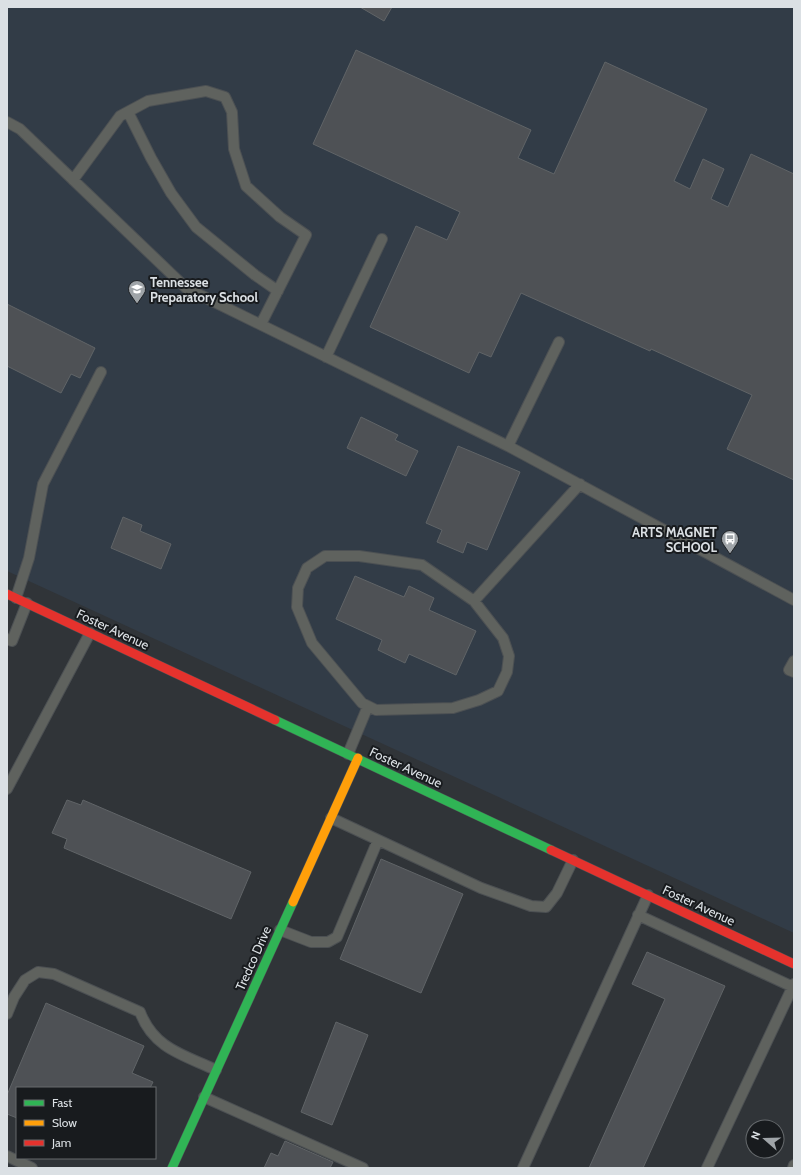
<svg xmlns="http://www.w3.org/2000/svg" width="801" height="1175" font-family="Cabin,sans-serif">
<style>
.built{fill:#323c47}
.building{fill:#4e5155;stroke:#606467}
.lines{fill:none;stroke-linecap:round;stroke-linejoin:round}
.lane-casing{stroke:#4c5053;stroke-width:12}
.fast-casing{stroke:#4c5053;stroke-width:10}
.slow-casing{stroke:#4c5053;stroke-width:10}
.jam-casing{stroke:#4c5053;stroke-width:10}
.lane{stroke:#5f625e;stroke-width:10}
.fast{stroke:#30b455;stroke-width:9}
.slow{stroke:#ff9f0a;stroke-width:9}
.jam{stroke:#e5322d;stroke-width:9}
.labels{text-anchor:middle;stroke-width:4;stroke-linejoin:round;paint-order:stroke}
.poi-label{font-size:13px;font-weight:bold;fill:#dbe0e4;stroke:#181b1e;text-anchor:start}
.street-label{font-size:13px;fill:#dbe0e4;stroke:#181b1e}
</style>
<rect width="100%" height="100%" fill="#303438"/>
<!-- built -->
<path class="built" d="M7,7H794V933L7,571Z"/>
<!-- building -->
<path class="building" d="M360,7H392L384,21Z
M356,50L531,130L518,158L554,174L605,62L707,109L674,181L690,189L703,159L724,169L711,199L728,207L751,154L794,174V480L727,449L752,395L651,349L650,351L521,293L491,357L479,352L469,373L370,327L416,226L447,240L460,212L313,144Z
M7,304L95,348L80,378L71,374L61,393L7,366Z
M361,417L398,435L395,440L418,451L406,476L347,448Z
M458,446L520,472L487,550L467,542L463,553L437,542L442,530L426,523Z
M123,517L142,525L140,531L171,544L161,569L111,548Z
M355,576L404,597L409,586L434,598L429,610L476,631L456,675L409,654L405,663L378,650L382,640L336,619Z
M67,800L81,805L83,800L251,872L231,919L64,848L67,839L52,833Z
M381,859L463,894L421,993L340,959Z
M647,952L725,986L643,1168H589L665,999L632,984Z
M46,1003L144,1046L132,1073L153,1082L150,1088H17V1118L7,1114V1095Z
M336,1022L368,1035L332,1125L301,1112Z
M285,1141L333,1162L330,1168H264L271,1153L278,1156Z"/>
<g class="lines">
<defs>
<path id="lane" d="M128,112L151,158L171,193L196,227L255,275L278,291
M7,122L20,129L186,288L508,446L794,600
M73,180L120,116L148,101L206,91L225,97L232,112L234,149L246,186L280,217L306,235L261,324
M326,357L382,239
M508,446L559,342
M16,598L29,558L43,484L101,372
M474,601L422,565L359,556H325L307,568L298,588L297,607L312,643L362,703L376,710L453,708L479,700L498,691L507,672L509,656L503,638L474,601L580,484
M7,639L12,641L27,603
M794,661L789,670L794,672
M348,754L368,706
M7,789L90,633
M331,818L481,888L531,906L546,907L557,893L573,860
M638,915L793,987
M280,930L311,942H328L337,937L378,840
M7,1014L14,997L25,980L38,972L54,974L140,1012C154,1049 184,1055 216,1070
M204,1097L363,1168
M7,1156L32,1168
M523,1168L648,895
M707,1168L794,984
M793,1168L794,1165"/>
<path id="fast" d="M275,720L551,850
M172,1168L293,902"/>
<path id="slow" d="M293,902L358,758"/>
<path id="jam" d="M7,594L275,720
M551,850L794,964"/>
</defs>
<!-- lane casing -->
<use href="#lane" class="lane-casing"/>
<!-- fast casing -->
<use href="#fast" class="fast-casing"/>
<!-- slow casing -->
<use href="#slow" class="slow-casing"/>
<!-- jam casing -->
<use href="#jam" class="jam-casing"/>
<!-- lane -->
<use href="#lane" class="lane"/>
<!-- fast -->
<use href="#fast" class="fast"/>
<!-- slow -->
<use href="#slow" class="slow"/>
<!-- jam -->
<use href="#jam" class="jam"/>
</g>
<!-- icons -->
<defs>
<symbol id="school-pin" viewBox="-11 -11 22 30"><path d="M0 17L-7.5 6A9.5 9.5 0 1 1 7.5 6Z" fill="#9fa4a8" stroke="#181b1e"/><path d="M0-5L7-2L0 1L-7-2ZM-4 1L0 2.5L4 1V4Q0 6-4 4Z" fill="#fff"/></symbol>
<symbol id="bus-pin" viewBox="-11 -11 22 30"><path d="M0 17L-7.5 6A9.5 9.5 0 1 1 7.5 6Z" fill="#9fa4a8" stroke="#181b1e"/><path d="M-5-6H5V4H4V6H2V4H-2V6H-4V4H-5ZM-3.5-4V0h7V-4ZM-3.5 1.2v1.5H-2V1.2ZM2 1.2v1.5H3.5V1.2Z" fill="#fff"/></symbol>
</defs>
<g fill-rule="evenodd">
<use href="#school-pin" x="127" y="279" width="20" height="27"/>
<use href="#bus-pin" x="720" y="529" width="20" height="27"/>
</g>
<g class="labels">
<!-- poi labels -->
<g class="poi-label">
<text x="150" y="287">Tennessee<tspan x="150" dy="15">Preparatory School</tspan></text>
<text x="717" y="537" text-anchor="end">ARTS MAGNET<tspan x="717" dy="15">SCHOOL</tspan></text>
</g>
<!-- street labels -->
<g class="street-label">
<text transform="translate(113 629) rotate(25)" y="5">Foster Avenue</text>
<text transform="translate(406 767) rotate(25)" y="5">Foster Avenue</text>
<text transform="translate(699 905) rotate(25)" y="5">Foster Avenue</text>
<text transform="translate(253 958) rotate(-66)" y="5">Tredco Drive</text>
</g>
</g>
<!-- border -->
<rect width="801" height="1175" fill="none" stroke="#dbe0e4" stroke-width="16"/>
<!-- legend -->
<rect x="16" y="1087" width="140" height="72" fill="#181b1e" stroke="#666a6d"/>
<rect x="24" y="1100" width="20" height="6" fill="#30b455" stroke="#666a6d"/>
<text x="52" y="1107" font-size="12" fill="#dbe0e4">Fast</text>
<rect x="24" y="1120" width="20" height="6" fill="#ff9f0a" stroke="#666a6d"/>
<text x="52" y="1127" font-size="12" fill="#dbe0e4">Slow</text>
<rect x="24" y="1140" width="20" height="6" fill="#e5322d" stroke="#666a6d"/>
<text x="52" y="1147" font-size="12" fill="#dbe0e4">Jam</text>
<!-- north arrow -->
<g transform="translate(765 1139) rotate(290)"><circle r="19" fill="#181b1e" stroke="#666a6d"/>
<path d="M0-3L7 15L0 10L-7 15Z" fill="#9fa4a8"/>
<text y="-6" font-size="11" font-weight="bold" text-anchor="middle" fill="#dbe0e4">N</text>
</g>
</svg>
